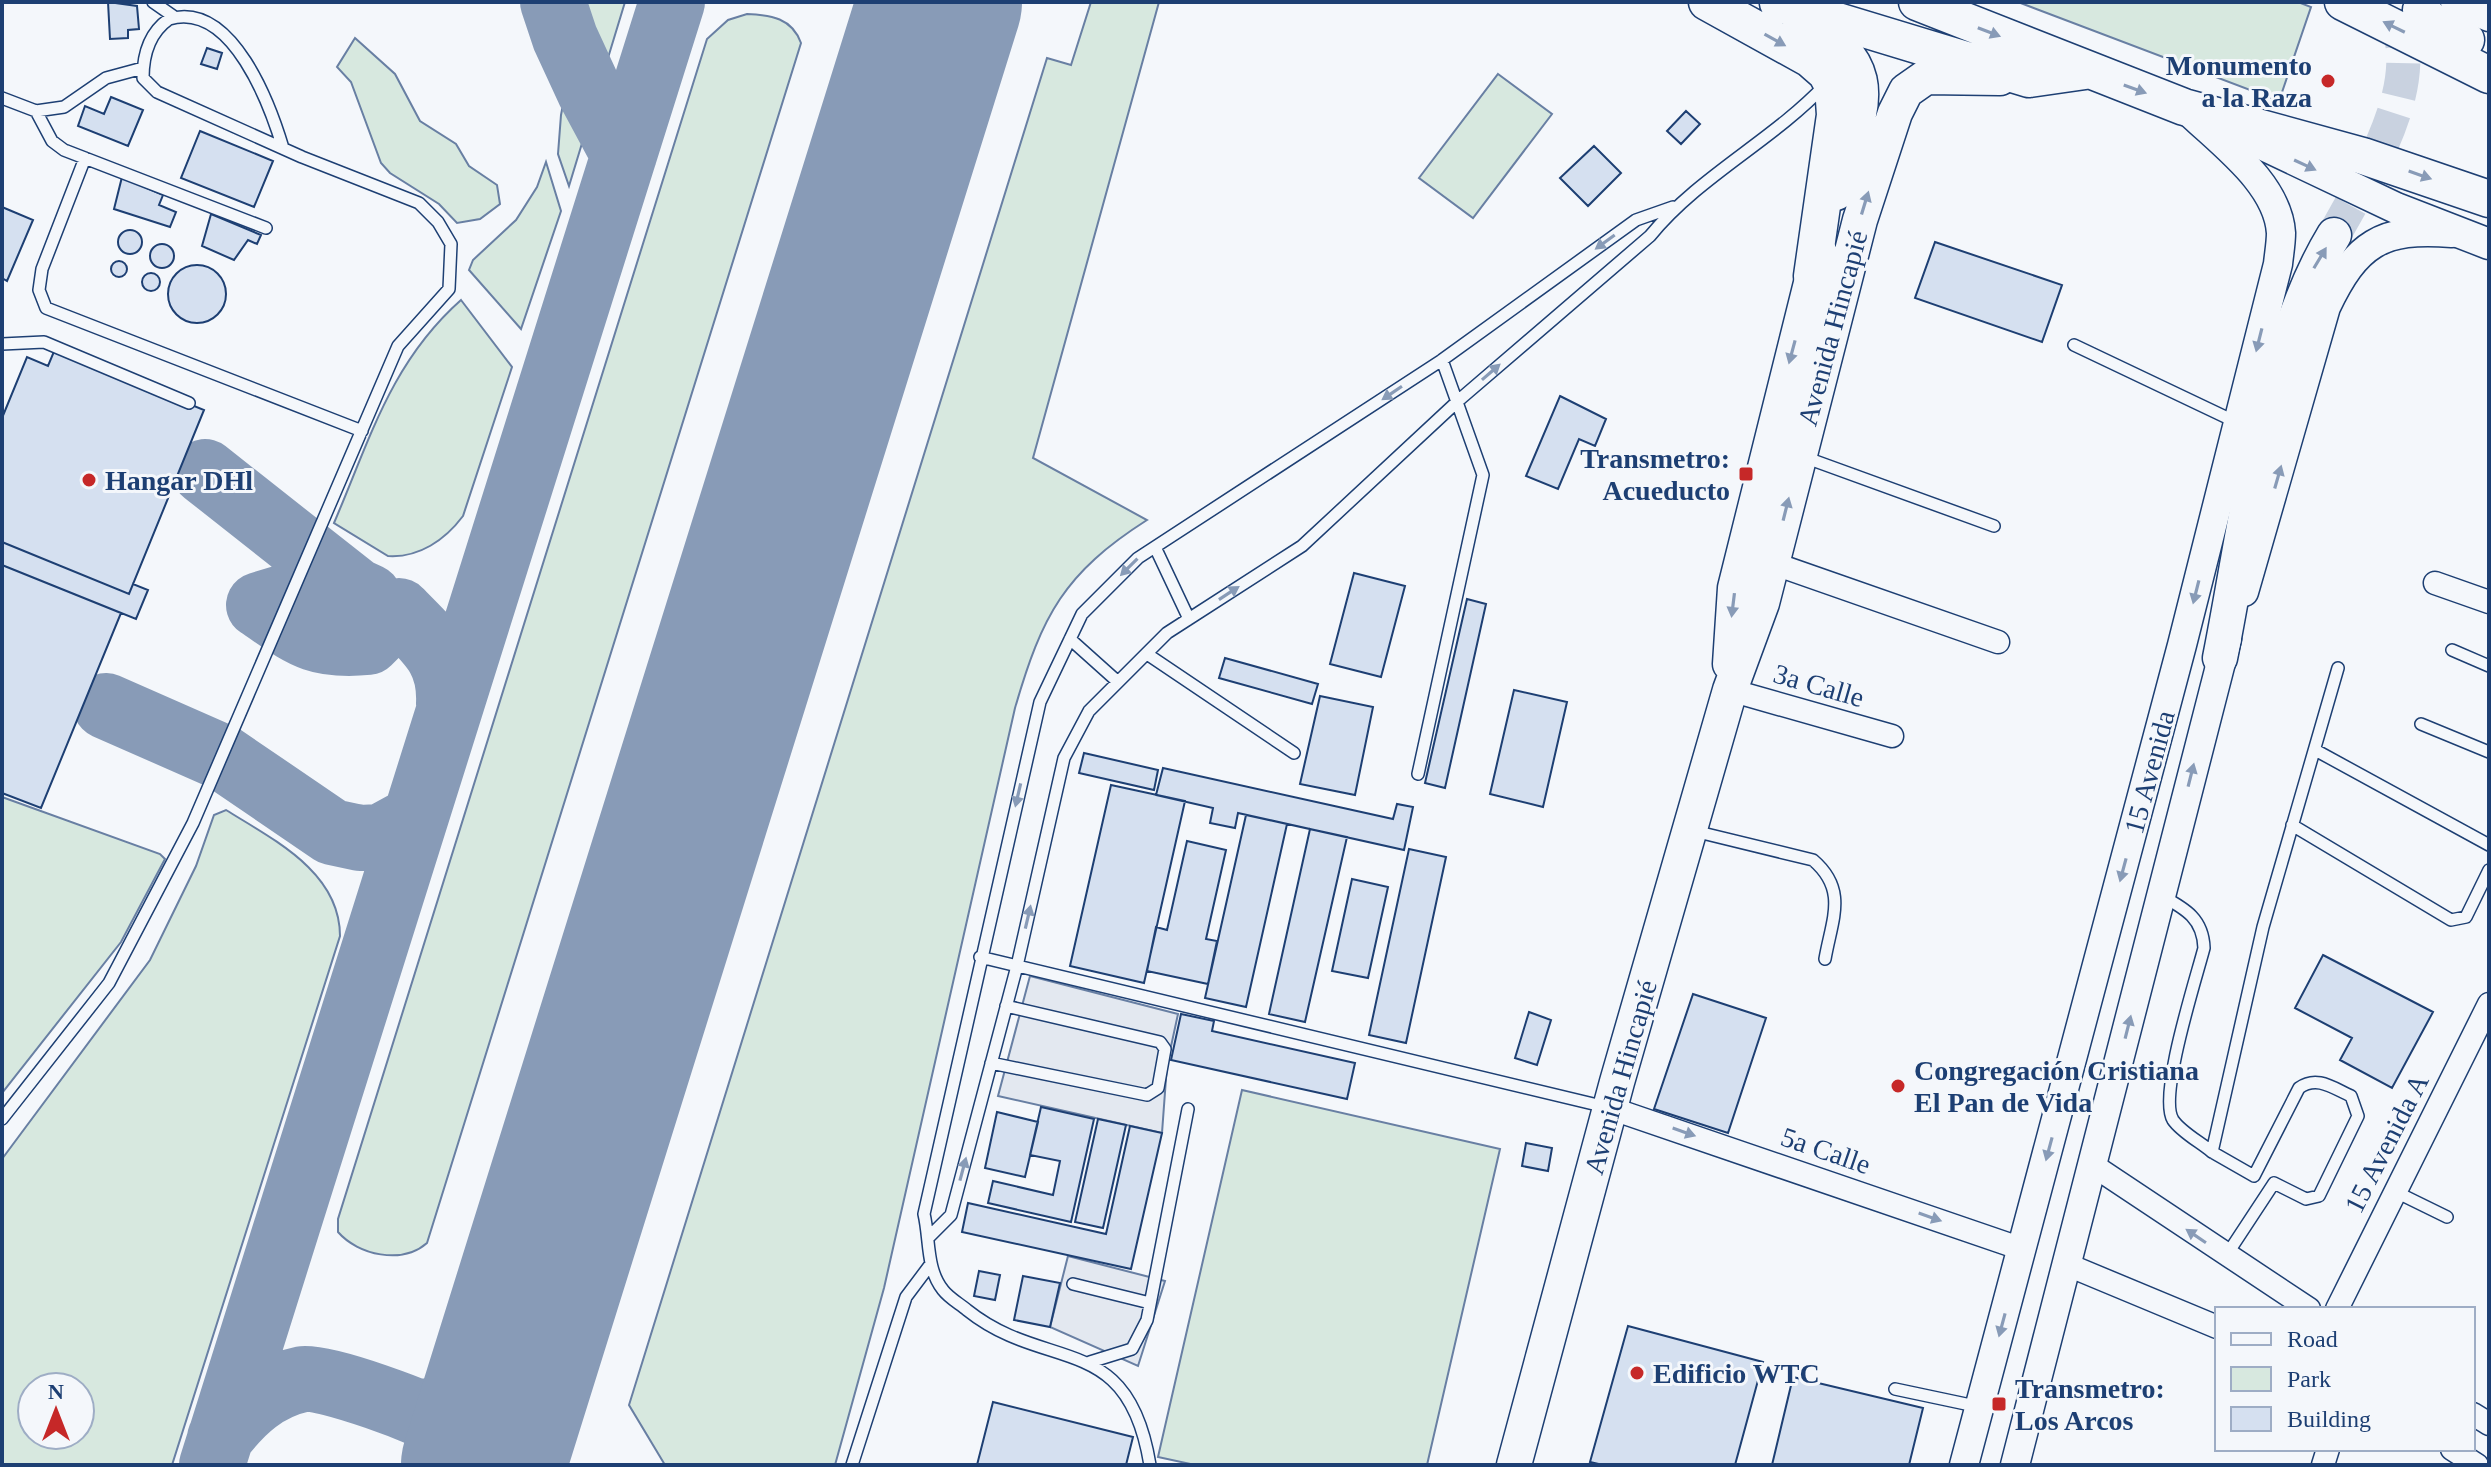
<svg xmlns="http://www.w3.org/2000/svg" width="2491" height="1467" font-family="Georgia,serif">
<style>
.green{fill:#d7e8df;stroke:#687fa3;stroke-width:2;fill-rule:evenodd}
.parking{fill:#e3e8f0;stroke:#687fa3;stroke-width:2}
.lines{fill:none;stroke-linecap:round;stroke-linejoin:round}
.taxiway{stroke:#889bb7;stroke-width:66}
.runway{stroke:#889bb7;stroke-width:164}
.building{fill:#d5e0f0;stroke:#1d3f73;stroke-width:2}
.primary-tunnel{stroke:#c9d2e0;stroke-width:34;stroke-dasharray:34 17;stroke-linecap:butt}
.service-casing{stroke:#1d3f73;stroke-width:14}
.minor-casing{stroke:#1d3f73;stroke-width:25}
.tertiary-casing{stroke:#1d3f73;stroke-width:31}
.secondary-casing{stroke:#1d3f73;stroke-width:33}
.primary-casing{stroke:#1d3f73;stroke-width:37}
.trunk-casing{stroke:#1d3f73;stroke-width:39}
.service{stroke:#f4f7fb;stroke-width:11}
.minor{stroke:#f4f7fb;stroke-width:22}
.tertiary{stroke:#f4f7fb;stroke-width:28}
.secondary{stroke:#f4f7fb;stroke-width:30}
.primary{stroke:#f4f7fb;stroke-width:34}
.trunk{stroke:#f4f7fb;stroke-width:36}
.oneway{fill:#889bb7}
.poi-dot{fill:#c62828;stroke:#f4f7fb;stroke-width:3}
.labels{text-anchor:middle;stroke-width:6;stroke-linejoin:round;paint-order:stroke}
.poi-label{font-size:28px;font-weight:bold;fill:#1d3f73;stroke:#f4f7fb;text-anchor:start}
.street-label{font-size:28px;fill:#1d3f73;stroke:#f4f7fb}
</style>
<rect width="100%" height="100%" fill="#f4f7fb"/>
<!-- green -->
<path class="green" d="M583,2H625L569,186L558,154L561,115Z
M1091,2H1159L1033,458L1147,520C1064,573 1042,615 1015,708L884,1288L835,1465H665L629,1405L1047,58L1071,65Z
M2018,2H2298L2311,7L2279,101Z
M747,14C771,15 792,18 801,43L427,1243C402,1265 358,1255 338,1232V1219L707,39L728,20Z
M355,38L395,74L420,121L456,144L469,166L497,185L500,204L480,219L457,223L439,204L390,173L381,163L351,82L337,67Z
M1498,74L1552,114L1473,218L1419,178Z
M546,162L561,211L521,329L469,270L473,260L516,220L537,187Z
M461,300L512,367L463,516C445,540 419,558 388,556L334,523C370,439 391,362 461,300Z
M2,797L160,854L165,859L121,942L2,1093Z
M226,810C274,840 340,872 340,936L172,1465H2V1159L150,960L196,866L214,815ZM80,1387V1435H32V1387Z
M1242,1090L1500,1149L1427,1465H1195L1158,1457Z"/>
<!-- parking -->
<path class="parking" d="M1030,976L1178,1014L1167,1065L1162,1133L998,1096Z
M1068,1256L1165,1281L1138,1366L1050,1327Z"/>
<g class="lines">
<!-- taxiway -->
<path class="taxiway" d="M553,2L565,38L589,90L624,155
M205,472L356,591L369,597
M356,591L322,586L259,605C302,634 314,647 368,642L399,611C429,642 451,658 449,704
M106,706L222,757L332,832L360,838L381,837L414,819
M415,1411L466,1415L502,1403
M220,1438C242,1409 266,1387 303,1379C323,1375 429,1414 448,1427C463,1437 471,1450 479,1465
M212,1465L672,2"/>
<!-- runway -->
<path class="runway" d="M483,1465L940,2"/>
</g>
<!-- building -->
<path class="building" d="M108,2L137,6L139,29L128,30V38L110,39Z
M207,48L222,53L217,69L201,64Z
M111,97L143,110L128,146L78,126L85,106L104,114Z
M1686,111L1700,124L1681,144L1667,131Z
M200,131L273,161L254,207L181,178Z
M1594,146L1621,173L1588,206L1560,178Z
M122,177L163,195L159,205L176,212L170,227L114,209Z
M2,207L33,220L7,281L2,278Z
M211,214L261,235L257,244L248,240L234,260L202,246Z
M118 242a12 12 0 1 1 24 0a12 12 0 1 1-24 0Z
M1935,242L2062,285L2042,342L1915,298Z
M150 256a12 12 0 1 1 24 0a12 12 0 1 1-24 0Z
M111 269a8 8 0 1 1 16 0a8 8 0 1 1-16 0Z
M168 294a29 29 0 1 1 58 0a29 29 0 1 1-58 0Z
M142 282a9 9 0 1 1 18 0a9 9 0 1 1-18 0Z
M55,349L204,410L129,594L2,542V418L27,357L48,366Z
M1560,396L1606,419L1595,446L1579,439L1558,489L1526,476Z
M2,542L129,594L133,584L148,590L136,619L2,565Z
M2,565L121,613L41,808L2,793Z
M1354,573L1405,586L1381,677L1330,664Z
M1467,599L1486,604L1445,788L1425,783Z
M1225,658L1318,684L1312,704L1219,678Z
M1514,690L1567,702L1543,807L1490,794Z
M1320,696L1373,707L1355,795L1300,784Z
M1084,753L1158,770L1154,790L1079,773Z
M1163,768L1393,819L1397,804L1413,807L1404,850L1238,813L1235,828L1210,823L1213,808L1156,795Z
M1111,785L1185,801L1144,983L1070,966Z
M1246,815L1287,824L1246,1007L1205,998Z
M1310,829L1347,837L1305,1022L1269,1014Z
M1187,841L1226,850L1206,939L1217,941L1208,984L1147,971L1156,927L1167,930Z
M1409,849L1446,857L1406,1043L1369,1035Z
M1352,879L1388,887L1368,978L1332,971Z
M2323,955L2433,1012L2392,1088L2340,1060L2352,1038L2295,1008Z
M1693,994L1766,1018L1728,1133L1654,1109Z
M1529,1012L1551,1020L1537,1065L1515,1058Z
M1181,1014L1214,1021L1212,1031L1355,1063L1347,1099L1171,1060Z
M1041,1107L1094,1119L1071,1222L988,1203L993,1181L1053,1195L1060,1161L1030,1155Z
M997,1112L1038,1122L1025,1177L985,1168Z
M1098,1119L1126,1125L1103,1228L1075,1222Z
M1130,1126L1162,1133L1131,1269L962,1232L968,1203L1106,1234Z
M1526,1143L1552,1148L1548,1171L1522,1166Z
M979,1271L1000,1275L995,1300L974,1296Z
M1023,1276L1060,1283L1050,1327L1014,1320Z
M1628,1326L1763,1362L1735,1465H1603L1590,1462Z
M1793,1377L1923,1408L1909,1465H1772Z
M993,1402L1133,1437L1126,1465H977Z"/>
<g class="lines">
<!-- primary-tunnel -->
<path class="primary-tunnel" d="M2334,235C2368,173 2436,69 2385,2"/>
<defs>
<path id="service" d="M153,2L173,16
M2,98L36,111L64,107L106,78L143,68
M36,111L52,141L64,150L266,228
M85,158L42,269L39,290L46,308L362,431
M2,344L44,342L189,403
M2074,345L2236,422
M1804,457L1994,526
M1155,547L1189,619
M1070,639L1118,682
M2452,650L2489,666
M1147,654L1294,753
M2421,724L2489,752
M2317,751L2489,845
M1418,774L1483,475L1442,360
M2292,825L2451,920L2466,917L2489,870
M1694,831L1813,860C1848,890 1832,919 1825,959
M2162,896C2186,909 2203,919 2204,948C2196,979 2158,1096 2173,1120C2181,1132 2200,1142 2212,1152
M980,957L1606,1107
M991,1063L1147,1095L1158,1088L1165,1049L1160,1042L1006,1006
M2,1119L109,983L193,823L398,346L449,289L451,244L438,222L419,203L302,157L157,92L143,78C143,54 149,33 169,19C233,0 271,108 283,148
M2396,1192L2447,1217
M930,1236L951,1215L1017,966L1064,758L1089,711L1167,633L1302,546L1459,400L1650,236C1699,176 1772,141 1825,85
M2226,1256L2274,1183L2306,1199L2319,1196L2358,1116L2351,1096C2333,1088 2317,1075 2299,1088L2254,1176L2212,1152L2263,927L2338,668
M1073,1284L1150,1303
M1090,1362L1132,1349L1147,1320L1188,1109
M1895,1389L1980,1407
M852,1465L906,1297L930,1265
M1150,1465C1128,1329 1047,1374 967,1310C960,1304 949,1298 943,1290C926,1269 930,1239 924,1214L1040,702L1082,614L1138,558L1442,360L1636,220L1673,207"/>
<path id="minor" d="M1772,563L1998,642
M2435,583L2489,602
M1730,690L1892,736
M1610,1108L2022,1249
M2094,1166L2309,1309
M2068,1265L2217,1327
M2337,1309L2489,1004
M2473,1414L2489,1424
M2452,1449L2477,1465
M2323,1465L2328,1449"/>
<path id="tertiary" d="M2244,592L2326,307C2356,244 2381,227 2452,233
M1964,1465L2182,645L2278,264C2279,254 2281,243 2281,233C2278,182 2218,141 2185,108
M2015,1465L2227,639"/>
<path id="secondary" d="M2456,2L2489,16
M2240,134L2396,208L2489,244"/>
<path id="primary" d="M2462,2L2465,5
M1797,14C1891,70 1861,104 1836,193
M2220,658C2246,528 2266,347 2334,235
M1730,664L1735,588L1819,251
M1514,1465L1617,1082L1730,690L1762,603L1860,220L1895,113L1906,91L1926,77L2000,78"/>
<path id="trunk" d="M1707,2L1810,59L1826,73L1833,86L1835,115L1812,276
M1917,2L2184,107L2363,156L2489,199
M2343,2L2489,75
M1778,3L2029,79L2085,71
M2421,10L2436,26L2466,40"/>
</defs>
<!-- service casing -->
<use href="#service" class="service-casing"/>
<!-- minor casing -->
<use href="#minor" class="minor-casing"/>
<!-- tertiary casing -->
<use href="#tertiary" class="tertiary-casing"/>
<!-- secondary casing -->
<use href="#secondary" class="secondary-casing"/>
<!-- primary casing -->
<use href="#primary" class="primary-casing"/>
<!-- trunk casing -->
<use href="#trunk" class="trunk-casing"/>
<!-- service -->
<use href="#service" class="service"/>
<!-- minor -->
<use href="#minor" class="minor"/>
<!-- tertiary -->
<use href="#tertiary" class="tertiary"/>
<!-- secondary -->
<use href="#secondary" class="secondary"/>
<!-- primary -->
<use href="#primary" class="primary"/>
<!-- trunk -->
<use href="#trunk" class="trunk"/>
</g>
<!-- one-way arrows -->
<defs><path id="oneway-solid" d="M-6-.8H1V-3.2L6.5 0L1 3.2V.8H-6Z" transform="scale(2)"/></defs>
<g class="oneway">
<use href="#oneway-solid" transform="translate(2394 27) rotate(-154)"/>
<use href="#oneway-solid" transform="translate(1989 32) rotate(21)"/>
<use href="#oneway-solid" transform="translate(1775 40) rotate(29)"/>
<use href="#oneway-solid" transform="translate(2135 89) rotate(20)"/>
<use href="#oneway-solid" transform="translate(2305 165) rotate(25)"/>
<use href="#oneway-solid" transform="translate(2420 175) rotate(19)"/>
<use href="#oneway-solid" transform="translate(1865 203) rotate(-73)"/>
<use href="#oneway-solid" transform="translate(1605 242) rotate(144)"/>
<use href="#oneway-solid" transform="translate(2320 258) rotate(-59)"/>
<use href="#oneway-solid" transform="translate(2259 340) rotate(104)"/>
<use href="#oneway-solid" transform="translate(1792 352) rotate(105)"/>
<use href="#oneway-solid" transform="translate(1491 372) rotate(-41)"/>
<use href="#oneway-solid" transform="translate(1392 393) rotate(146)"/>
<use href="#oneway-solid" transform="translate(2278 477) rotate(-74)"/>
<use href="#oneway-solid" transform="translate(1786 509) rotate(-76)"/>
<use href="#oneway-solid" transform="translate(1129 567) rotate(135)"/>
<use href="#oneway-solid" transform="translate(2196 592) rotate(104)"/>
<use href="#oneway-solid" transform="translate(1229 593) rotate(-33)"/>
<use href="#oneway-solid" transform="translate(1733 605) rotate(97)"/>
<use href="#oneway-solid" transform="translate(2191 775) rotate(-76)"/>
<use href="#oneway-solid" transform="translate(1018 795) rotate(103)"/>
<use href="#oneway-solid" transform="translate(2123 870) rotate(105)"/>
<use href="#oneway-solid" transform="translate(1028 917) rotate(-77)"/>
<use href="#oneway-solid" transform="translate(2128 1027) rotate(-76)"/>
<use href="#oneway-solid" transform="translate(1684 1132) rotate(19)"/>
<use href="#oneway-solid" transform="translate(2049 1149) rotate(105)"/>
<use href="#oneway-solid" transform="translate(963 1169) rotate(-75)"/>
<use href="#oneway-solid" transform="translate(1930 1217) rotate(19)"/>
<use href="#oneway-solid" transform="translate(2196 1236) rotate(-146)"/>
<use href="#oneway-solid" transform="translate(2002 1325) rotate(105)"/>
</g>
<!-- markers -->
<g class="poi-dot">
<circle cx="2328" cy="81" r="8"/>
<rect x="1738" y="466" width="16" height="16" rx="4"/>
<circle cx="89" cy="480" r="8"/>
<circle cx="1898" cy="1086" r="8"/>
<circle cx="1637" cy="1373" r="8"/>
<rect x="1991" y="1396" width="16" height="16" rx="4"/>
</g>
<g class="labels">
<!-- poi labels -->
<g class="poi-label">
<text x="2312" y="75" text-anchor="end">Monumento<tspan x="2312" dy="32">a la Raza</tspan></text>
<text x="1730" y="468" text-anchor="end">Transmetro:<tspan x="1730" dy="32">Acueducto</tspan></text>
<text x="105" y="490">Hangar DHl</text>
<text x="1914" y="1080">Congregación Cristiana<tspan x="1914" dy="32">El Pan de Vida</tspan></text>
<text x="1653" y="1383">Edificio WTC</text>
<text x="2015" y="1398">Transmetro:<tspan x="2015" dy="32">Los Arcos</tspan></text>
</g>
<!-- street labels -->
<g class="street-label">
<text transform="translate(1832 328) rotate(-75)" y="10">Avenida Hincapié</text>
<text transform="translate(1819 685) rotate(16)" y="10">3a Calle</text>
<text transform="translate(2149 772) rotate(-75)" y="10">15 Avenida</text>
<text transform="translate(1620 1077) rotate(-74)" y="10">Avenida Hincapié</text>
<text transform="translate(2386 1143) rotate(-63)" y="10">15 Avenida A</text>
<text transform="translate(1826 1150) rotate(19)" y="10">5a Calle</text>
</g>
</g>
<!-- border -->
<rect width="2491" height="1467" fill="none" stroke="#1d3f73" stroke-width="8"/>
<!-- legend -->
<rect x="2215" y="1307" width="260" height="144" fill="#f4f7fb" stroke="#9eadc5" stroke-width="2"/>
<rect x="2231" y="1333" width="40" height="12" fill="#f4f7fb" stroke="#9eadc5" stroke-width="2"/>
<text x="2287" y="1347" font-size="24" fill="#1d3f73">Road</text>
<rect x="2231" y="1367" width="40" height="24" fill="#d7e8df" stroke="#9eadc5" stroke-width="2"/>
<text x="2287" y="1387" font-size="24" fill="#1d3f73">Park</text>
<rect x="2231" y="1407" width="40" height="24" fill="#d5e0f0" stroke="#9eadc5" stroke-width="2"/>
<text x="2287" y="1427" font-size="24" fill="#1d3f73">Building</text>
<!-- north arrow -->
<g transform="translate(56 1411)"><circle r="38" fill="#f4f7fb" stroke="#9eadc5" stroke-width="2"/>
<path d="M0-6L14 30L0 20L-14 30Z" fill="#c62828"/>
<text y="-12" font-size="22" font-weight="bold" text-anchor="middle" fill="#1d3f73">N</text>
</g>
</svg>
